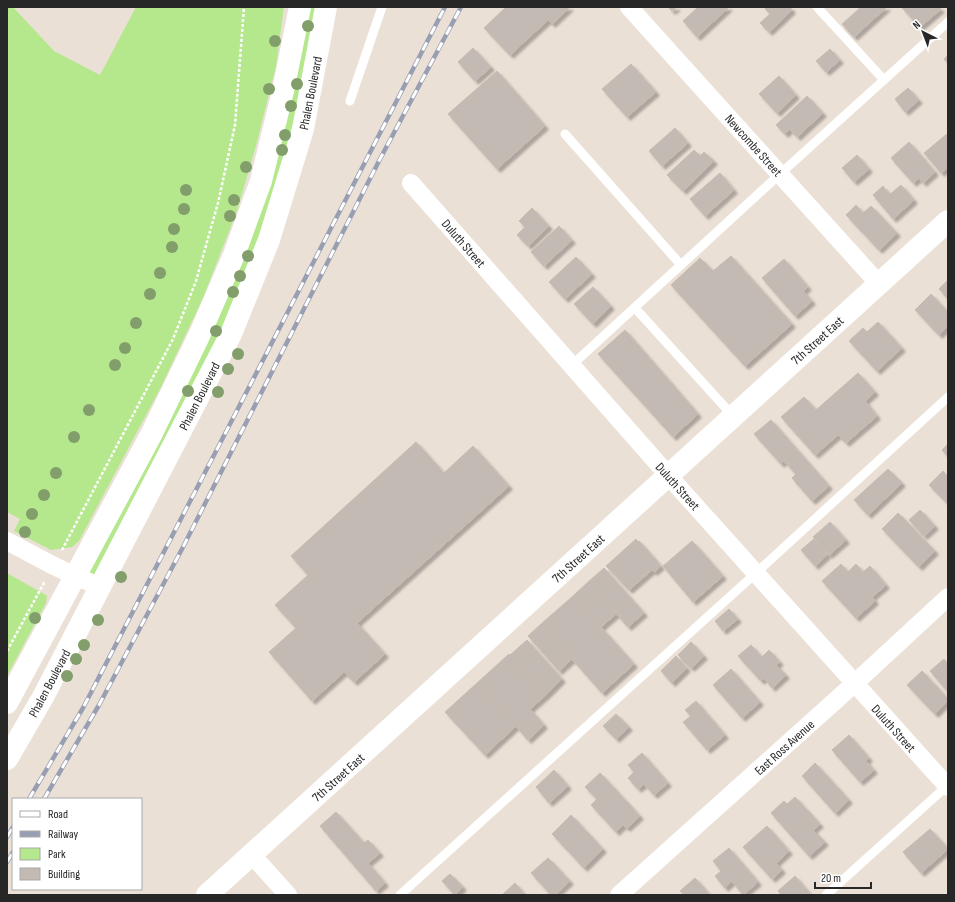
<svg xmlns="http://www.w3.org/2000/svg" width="955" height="902" font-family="'Sofia Sans Condensed',sans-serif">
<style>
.green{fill:#b5e88c}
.building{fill:#c2bab3;stroke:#c6bcb0;filter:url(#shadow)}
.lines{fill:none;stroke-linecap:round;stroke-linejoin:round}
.path{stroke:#fff;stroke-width:2.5;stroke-dasharray:3 2;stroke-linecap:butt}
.lane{stroke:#fff;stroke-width:9}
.street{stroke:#fff;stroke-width:18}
.secondary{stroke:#fff;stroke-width:22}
.rail-casing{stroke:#999fb3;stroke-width:4.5}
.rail{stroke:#fff;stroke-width:3;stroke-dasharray:9;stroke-linecap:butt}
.tree{fill:#829e6a}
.labels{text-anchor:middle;stroke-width:3.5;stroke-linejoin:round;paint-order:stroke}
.street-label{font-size:13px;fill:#272727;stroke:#fff}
</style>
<defs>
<filter id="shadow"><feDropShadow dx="3.5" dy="3.5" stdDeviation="1" flood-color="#0004"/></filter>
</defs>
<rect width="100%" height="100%" fill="#ebe0d6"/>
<!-- green -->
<path class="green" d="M7,7H13L54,51L100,75L136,7H284L276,66L256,146L237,211L203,298L161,387L79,541L72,547L51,550L14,531L20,519L7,512Z
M300,7H326L269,240L100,587L75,576L234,255Z
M7,573L44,594L47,596L46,603L7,676Z"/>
<!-- building -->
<path class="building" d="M506,7H570L552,24L548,20L510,55L484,28Z
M668,7H677L672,11Z
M698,7H729L697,37L683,21Z
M767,7H790L792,10L769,32L760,23L770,14L765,9Z
M861,7H887L854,37L842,24Z
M903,7H939L941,9L920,27L902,8Z
M473,48L491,67L475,81L458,62Z
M830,49L840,60L826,72L816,61Z
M948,55V64L944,59Z
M631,64L656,92L627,117L602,89Z
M497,71L545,126L497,169L448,114Z
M779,76L796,95L777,113L759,94Z
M908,88L919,100L905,112L895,99Z
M807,96L823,113L797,137L790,129L785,134L776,125Z
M675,128L688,143L662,166L649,151Z
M948,133V167L941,173L924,153Z
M909,142L935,172L923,183L919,178L913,183L891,158Z
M694,150L700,156L704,152L714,161L683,191L667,175Z
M857,155L869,169L854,182L842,168Z
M720,173L734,190L705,216L690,199Z
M901,185L914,200L893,219L873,195L883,186L889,195Z
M856,205L863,213L871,206L897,233L879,250L846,215Z
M532,208L549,226L528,246L517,235L525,227L519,221Z
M559,226L572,240L544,266L531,252Z
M731,256L792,324L745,366L671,285L700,258L713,271Z
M576,257L592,274L565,299L549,282Z
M784,259L808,287L803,291L812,301L795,316L762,278Z
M948,280V299L939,289Z
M593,287L611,306L593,324L574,304Z
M931,294L948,312V326L939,335L915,310Z
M878,322L902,348L877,371L849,341L863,328L867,332Z
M625,330L698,414L673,437L598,354Z
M858,373L875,392L865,401L877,416L846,443L838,435L815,455L781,417L804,397L816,410Z
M771,420L829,486L812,501L792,478L796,474L784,461L781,464L754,434Z
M416,442L444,473L473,446L509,486L357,623L385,654L354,682L344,672L312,701L269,652L296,628L275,605L308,575L291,556Z
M948,444V457L942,450Z
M888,469L902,483L868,515L854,500Z
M943,471L948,477V504L929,485Z
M920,510L935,526L924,536L909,520Z
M898,513L935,551L919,567L882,529Z
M830,522L846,540L829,555L813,537Z
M636,539L638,542L639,541L661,566L654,572L652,570L629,590L606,566Z
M814,539L827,555L815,566L801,550Z
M692,541L723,576L693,602L663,566Z
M841,564L848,572L856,564L863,572L870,566L886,585L872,597L875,601L856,618L822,581Z
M604,568L644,613L628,627L588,582Z
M588,582L616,614L601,627L573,596Z
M573,596L634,664L602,693L541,624Z
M729,609L738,619L723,631L715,621Z
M541,624L572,659L559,671L528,636Z
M527,640L562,679L546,695L510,655Z
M691,642L704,656L691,668L678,655Z
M751,645L762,657L769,650L780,662L776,665L786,675L772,688L764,678L761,681L738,656Z
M509,654L546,695L530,709L544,725L528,740L477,683Z
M676,656L687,668L672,683L661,671Z
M944,659L948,664V692L930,671Z
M731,669L760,702L742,718L713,685Z
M922,671L948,699V701L935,714L907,685Z
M477,683L516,726L485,755L445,712Z
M696,701L725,735L707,750L683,722L691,716L685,710Z
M616,714L629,727L616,739L603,726Z
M849,735L869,758L866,761L874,770L860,782L832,750Z
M642,753L668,783L654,795L644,784L638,789L628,778L634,772L628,765Z
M815,763L849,800L835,813L802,776Z
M554,770L568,786L549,803L536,787Z
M600,773L640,816L627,828L623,825L616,832L591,805L597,799L585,787Z
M795,797L820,824L813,830L825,842L809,856L771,813L784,801L787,804Z
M336,812L364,843L368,840L380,853L368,863L385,883L376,891L320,826Z
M571,815L603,849L584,868L552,834Z
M767,826L789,851L776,863L782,870L772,879L743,847Z
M930,829L948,849L921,873L903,852Z
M729,848L758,882L743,895L732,881L725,888L715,876L721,871L713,861Z
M548,858L570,881L555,895H551L531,873Z
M450,874L463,887L455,895L442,881Z
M795,876L811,895H781L778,891Z
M695,878L710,895H684L680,891Z
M515,883L525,895H502Z"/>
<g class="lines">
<!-- path -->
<path class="path" d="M62,550L173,339L196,281L218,203L235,125L244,7
M7,651L45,581"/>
<!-- lane -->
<path class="lane" d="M817,7L884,80
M350,101L382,7
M565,134L681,265
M635,308L733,416
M572,365L780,174L948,22
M400,895L756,573L948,397
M826,895L948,785"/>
<!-- street -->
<path class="street" d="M629,7L879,284
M411,183L682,491L948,787
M7,541L54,566L100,587
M252,855L288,895
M619,895L855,683L948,597"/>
<!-- secondary -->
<path class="secondary" d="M7,703L151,435L199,336L234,255L261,181L283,91L300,7
M7,759L43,697L231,334L269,240L303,129L326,7
M207,895L948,221"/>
<defs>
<path id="rail" d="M29,799L83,708L213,457L395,104L445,7
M44,799L99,705L182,549L380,159L461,7
M7,837L13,827
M7,862L13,852"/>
</defs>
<!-- rail casing -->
<use href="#rail" class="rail-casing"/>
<!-- rail -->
<use href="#rail" class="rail"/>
</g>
<!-- trees -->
<g class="tree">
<circle cx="308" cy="26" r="6"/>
<circle cx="275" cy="41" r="6"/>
<circle cx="297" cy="84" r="6"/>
<circle cx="269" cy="89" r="6"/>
<circle cx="291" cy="106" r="6"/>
<circle cx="285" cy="135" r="6"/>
<circle cx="282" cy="150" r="6"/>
<circle cx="246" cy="167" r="6"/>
<circle cx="186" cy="190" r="6"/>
<circle cx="234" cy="200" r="6"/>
<circle cx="184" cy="209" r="6"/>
<circle cx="230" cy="216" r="6"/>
<circle cx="174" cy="229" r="6"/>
<circle cx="172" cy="247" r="6"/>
<circle cx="248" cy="256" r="6"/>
<circle cx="160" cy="273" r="6"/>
<circle cx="240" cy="276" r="6"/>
<circle cx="233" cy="292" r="6"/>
<circle cx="150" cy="294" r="6"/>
<circle cx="136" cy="323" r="6"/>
<circle cx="216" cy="331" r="6"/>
<circle cx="125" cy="348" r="6"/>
<circle cx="238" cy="354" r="6"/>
<circle cx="115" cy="365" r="6"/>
<circle cx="228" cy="369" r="6"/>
<circle cx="188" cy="391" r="6"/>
<circle cx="218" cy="392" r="6"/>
<circle cx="89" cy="410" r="6"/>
<circle cx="74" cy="437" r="6"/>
<circle cx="56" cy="473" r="6"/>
<circle cx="44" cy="495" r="6"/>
<circle cx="32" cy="514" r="6"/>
<circle cx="25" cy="532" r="6"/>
<circle cx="121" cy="577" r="6"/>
<circle cx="35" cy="618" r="6"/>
<circle cx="98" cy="620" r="6"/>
<circle cx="84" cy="645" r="6"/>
<circle cx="76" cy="659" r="6"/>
<circle cx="67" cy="676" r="6"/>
</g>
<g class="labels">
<!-- street labels -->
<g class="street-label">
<text transform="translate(310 93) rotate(-79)" y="5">Phalen Boulevard</text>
<text transform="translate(754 145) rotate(48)" y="5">Newcombe Street</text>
<text transform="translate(464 243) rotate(49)" y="5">Duluth Street</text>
<text transform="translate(817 340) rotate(-42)" y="5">7th Street East</text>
<text transform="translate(199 396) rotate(-63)" y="5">Phalen Boulevard</text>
<text transform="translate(678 486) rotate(48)" y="5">Duluth Street</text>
<text transform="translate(578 558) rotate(-42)" y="5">7th Street East</text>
<text transform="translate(49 683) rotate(-62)" y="5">Phalen Boulevard</text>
<text transform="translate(894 728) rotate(48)" y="5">Duluth Street</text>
<text transform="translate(784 747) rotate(-42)" y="5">East Ross Avenue</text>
<text transform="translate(338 777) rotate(-42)" y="5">7th Street East</text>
</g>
</g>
<!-- border -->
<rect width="955" height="902" fill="none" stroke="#272727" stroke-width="16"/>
<!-- legend -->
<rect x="12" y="798" width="130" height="92" fill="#ffffff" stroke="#a9a9a9"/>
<rect x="20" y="811" width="20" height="6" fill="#ffffff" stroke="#a9a9a9"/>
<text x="48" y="818" font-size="12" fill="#272727">Road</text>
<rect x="20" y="831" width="20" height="6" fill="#999fb3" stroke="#a9a9a9"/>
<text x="48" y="838" font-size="12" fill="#272727">Railway</text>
<rect x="20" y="848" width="20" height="12" fill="#b5e88c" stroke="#a9a9a9"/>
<text x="48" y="858" font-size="12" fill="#272727">Park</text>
<rect x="20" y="868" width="20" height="12" fill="#c2bab3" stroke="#a9a9a9"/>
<text x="48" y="878" font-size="12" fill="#272727">Building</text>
<!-- north arrow -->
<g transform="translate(923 32) rotate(318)" stroke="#ffffff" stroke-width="3" paint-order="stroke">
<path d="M0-3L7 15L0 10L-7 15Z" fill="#272727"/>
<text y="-6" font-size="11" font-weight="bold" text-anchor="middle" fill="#272727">N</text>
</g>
<!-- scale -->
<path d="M815 882v6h56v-6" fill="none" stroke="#272727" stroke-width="2"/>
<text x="821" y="882" font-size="12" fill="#272727" stroke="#ffffff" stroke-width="3" paint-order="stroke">20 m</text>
</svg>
